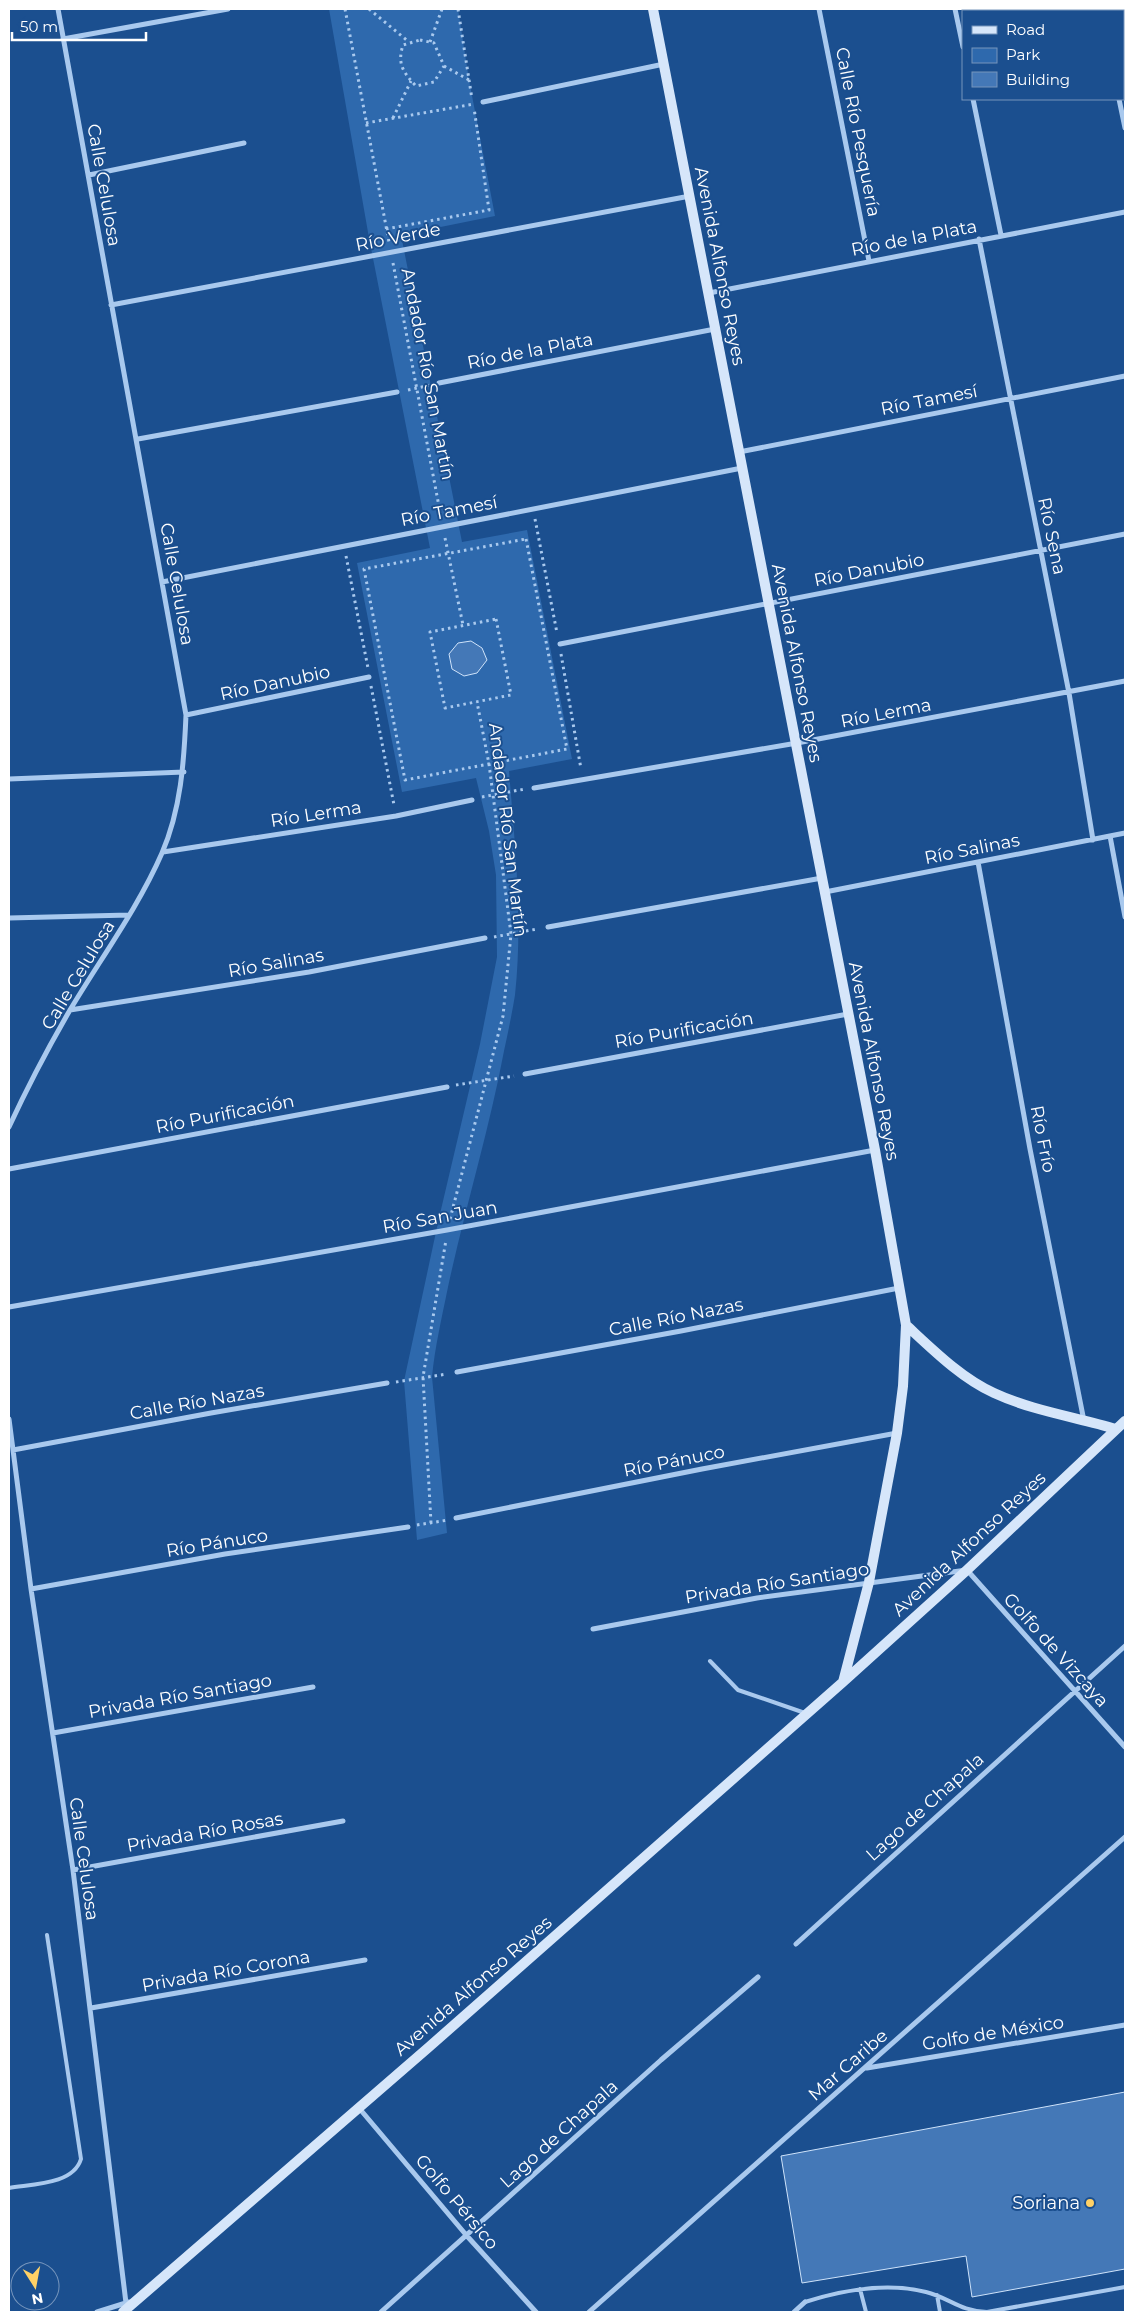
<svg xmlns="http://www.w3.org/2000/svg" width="1134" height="2321" font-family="Montserrat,sans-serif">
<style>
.green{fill:#2e69ad}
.building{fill:#4478b7;stroke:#cfe3fa}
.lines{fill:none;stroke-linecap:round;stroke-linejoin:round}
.path{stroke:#a9c9ee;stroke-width:3;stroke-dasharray:2.5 4;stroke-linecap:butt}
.lane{stroke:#a9c9ee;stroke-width:4}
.street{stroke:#a9c9ee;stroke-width:5}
.secondary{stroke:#d6e6fa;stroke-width:10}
.poi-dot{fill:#ffd166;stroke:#1b4f8f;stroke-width:2}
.labels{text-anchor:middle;stroke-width:4;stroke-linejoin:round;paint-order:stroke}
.street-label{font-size:18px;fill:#fff;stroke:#1b4f8f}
.poi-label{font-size:18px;fill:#fff;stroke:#1b4f8f;text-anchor:end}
</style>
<rect width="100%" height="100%" fill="#1b4f8f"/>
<!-- green -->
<path class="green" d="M329,9H458L469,80L495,216L401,235L462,542L527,530L572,759L509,771C515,845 523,921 515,995C512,1014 508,1032 504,1051C489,1131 465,1208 448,1287C442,1317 435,1346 432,1377L447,1533L417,1540L404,1381L439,1218L480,1044L497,957L496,875L489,831L476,778L402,792L357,563L430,548L369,238Z"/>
<!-- building -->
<path class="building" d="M471,641L482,648L487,660L477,673L464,676L452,669L449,654L458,643Z
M1125,2092V2269L972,2297L966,2256L802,2283L781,2156Z"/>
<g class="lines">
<!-- path -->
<path class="path" d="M345,9L389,242
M369,9L409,42
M458,9L472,99
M420,40L434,43L444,66L434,82L416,86C403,72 397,64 403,45Z
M430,42L442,9
M444,66L469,80
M393,118L411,81
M366,123L474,104
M386,229L489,210L474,108
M393,263L441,517
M408,390L431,385
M535,519L557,633
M445,538L463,625
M526,539L567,749L405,780L364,569Z
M346,556L368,668
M496,619L511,695L445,708L430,632Z
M561,654L581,769
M371,686L394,805
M482,797L525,789
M494,937L537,929
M456,1085L514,1076
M450,1219L503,1016L511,934L489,764L477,702
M396,1382L447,1374
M431,1523L423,1377L446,1240
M417,1525L448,1520"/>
<!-- lane -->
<path class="lane" d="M710,1661L738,1690L805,1713
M9,2188C32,2184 73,2185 81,2159L47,1935
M860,2289L866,2312
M937,2295L940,2312
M805,2302C843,2290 886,2282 926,2292C950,2298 959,2311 987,2312L1125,2287"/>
<!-- street -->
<path class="street" d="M819,9L869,261
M955,9L963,47
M1099,9L1100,11
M63,39L228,9
M973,99L1001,235
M1119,99L1125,128
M483,102L664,64
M89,175L244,143
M979,239L1069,693L1093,840
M709,293L1125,212
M111,305L690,196
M439,383L715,329
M138,439L397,392
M739,452L1125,376
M162,582L742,468
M560,644L1125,534
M186,715L369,677
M9,779L184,772
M534,788L797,743L1125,681
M1110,836L1125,917
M163,852L396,816L472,800
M978,862L1030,1149L1084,1421
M825,892L1125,833
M9,918L129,915
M548,927L822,878
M70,1010L309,972L485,938
M525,1074L848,1014
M9,1127C27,1088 48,1048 70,1010C101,958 138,908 162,853C181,809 184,762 186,715L58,9
M9,1169L447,1087
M9,1307L447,1230L875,1150
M457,1372L681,1331L899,1288
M9,1419L31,1589L73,1870L126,2303
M13,1450L211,1413L387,1383
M456,1518L702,1469L897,1433
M31,1589L225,1554L408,1527
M593,1629L757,1598L967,1570L1125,1747
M53,1733L313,1687
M73,1870L343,1821
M796,1944L1125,1646
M91,2008L365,1960
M867,2068L1125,2025
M359,2108L467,2236L536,2312
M97,2312L129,2302
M381,2312L661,2060L758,1977
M589,2312L1125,1837
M794,2312L805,2302"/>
<!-- secondary -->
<path class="secondary" d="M653,9L875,1150L906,1325L903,1386L897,1433L869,1582L843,1682
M906,1325C932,1349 961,1378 994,1393C1033,1411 1076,1417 1116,1429
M123,2312L429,2047L843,1682L967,1570L1125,1421"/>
</g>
<!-- markers -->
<circle class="poi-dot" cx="1090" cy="2203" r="5"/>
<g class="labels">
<!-- street labels -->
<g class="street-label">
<text transform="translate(858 132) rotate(79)" y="6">Calle Río Pesquería</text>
<text transform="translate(104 185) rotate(80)" y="6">Calle Celulosa</text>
<text transform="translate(398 237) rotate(-11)" y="6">Río Verde</text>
<text transform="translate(914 238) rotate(-11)" y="6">Río de la Plata</text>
<text transform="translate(720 266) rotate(79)" y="6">Avenida Alfonso Reyes</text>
<text transform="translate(530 351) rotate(-11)" y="6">Río de la Plata</text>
<text transform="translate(428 374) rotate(79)" y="6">Andador Río San Martín</text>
<text transform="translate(929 400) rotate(-11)" y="6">Río Tamesí</text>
<text transform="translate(449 511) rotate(-11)" y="6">Río Tamesí</text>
<text transform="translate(1052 536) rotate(78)" y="6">Río Sena</text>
<text transform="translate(869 570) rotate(-11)" y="6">Río Danubio</text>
<text transform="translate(177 584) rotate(80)" y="6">Calle Celulosa</text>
<text transform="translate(797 663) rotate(79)" y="6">Avenida Alfonso Reyes</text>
<text transform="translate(275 683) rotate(-12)" y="6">Río Danubio</text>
<text transform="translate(886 713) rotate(-11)" y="6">Río Lerma</text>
<text transform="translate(316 814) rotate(-9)" y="6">Río Lerma</text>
<text transform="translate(508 830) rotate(83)" y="6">Andador Río San Martín</text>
<text transform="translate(972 849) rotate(-11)" y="6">Río Salinas</text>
<text transform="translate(276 963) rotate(-10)" y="6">Río Salinas</text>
<text transform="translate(78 975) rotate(-59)" y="6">Calle Celulosa</text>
<text transform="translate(684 1030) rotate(-10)" y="6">Río Purificación</text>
<text transform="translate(874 1061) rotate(79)" y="6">Avenida Alfonso Reyes</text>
<text transform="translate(225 1114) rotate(-11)" y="6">Río Purificación</text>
<text transform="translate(1043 1139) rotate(79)" y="6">Río Frío</text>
<text transform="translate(440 1217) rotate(-10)" y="6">Río San Juan</text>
<text transform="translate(676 1317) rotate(-11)" y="6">Calle Río Nazas</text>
<text transform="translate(197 1402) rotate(-10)" y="6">Calle Río Nazas</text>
<text transform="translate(674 1461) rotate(-11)" y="6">Río Pánuco</text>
<text transform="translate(217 1543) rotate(-9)" y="6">Río Pánuco</text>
<text transform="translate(969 1544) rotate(-43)" y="6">Avenida Alfonso Reyes</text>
<text transform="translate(777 1583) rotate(-9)" y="6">Privada Río Santiago</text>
<text transform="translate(1056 1650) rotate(48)" y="6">Golfo de Vizcaya</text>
<text transform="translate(180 1696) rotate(-10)" y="6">Privada Río Santiago</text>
<text transform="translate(925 1807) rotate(-42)" y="6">Lago de Chapala</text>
<text transform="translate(205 1832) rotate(-10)" y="6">Privada Río Rosas</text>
<text transform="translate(84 1859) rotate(82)" y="6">Calle Celulosa</text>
<text transform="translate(226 1971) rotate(-10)" y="6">Privada Río Corona</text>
<text transform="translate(473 1986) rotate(-41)" y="6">Avenida Alfonso Reyes</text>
<text transform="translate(993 2033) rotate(-9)" y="6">Golfo de México</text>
<text transform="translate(848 2065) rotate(-41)" y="6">Mar Caribe</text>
<text transform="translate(559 2134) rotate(-42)" y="6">Lago de Chapala</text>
<text transform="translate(457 2202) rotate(50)" y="6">Golfo Pérsico</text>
</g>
<!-- poi labels -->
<g class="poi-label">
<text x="1080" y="2209">Soriana</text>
</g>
</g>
<!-- border -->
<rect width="1134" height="2321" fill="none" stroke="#ffffff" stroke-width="20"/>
<!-- legend -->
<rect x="962" y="10" width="162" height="90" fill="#1b4f8f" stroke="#7695bc"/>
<rect x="972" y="26" width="25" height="8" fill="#d6e6fa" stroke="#7695bc"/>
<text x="1006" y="35" font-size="15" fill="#ffffff">Road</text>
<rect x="972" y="48" width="25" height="15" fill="#2e69ad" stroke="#7695bc"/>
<text x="1006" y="60" font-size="15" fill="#ffffff">Park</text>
<rect x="972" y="72" width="25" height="15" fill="#4478b7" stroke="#7695bc"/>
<text x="1006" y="85" font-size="15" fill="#ffffff">Building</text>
<!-- north arrow -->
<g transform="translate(35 2286) rotate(169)"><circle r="24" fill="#1b4f8f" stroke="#7695bc"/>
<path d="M0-4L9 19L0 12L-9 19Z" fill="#ffd166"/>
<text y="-8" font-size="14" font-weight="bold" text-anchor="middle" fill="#ffffff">N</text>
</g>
<!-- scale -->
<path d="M12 32v8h134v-8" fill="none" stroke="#ffffff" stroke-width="2.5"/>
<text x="20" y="32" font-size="15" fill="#ffffff" stroke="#1b4f8f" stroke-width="4" paint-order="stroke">50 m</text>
</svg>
